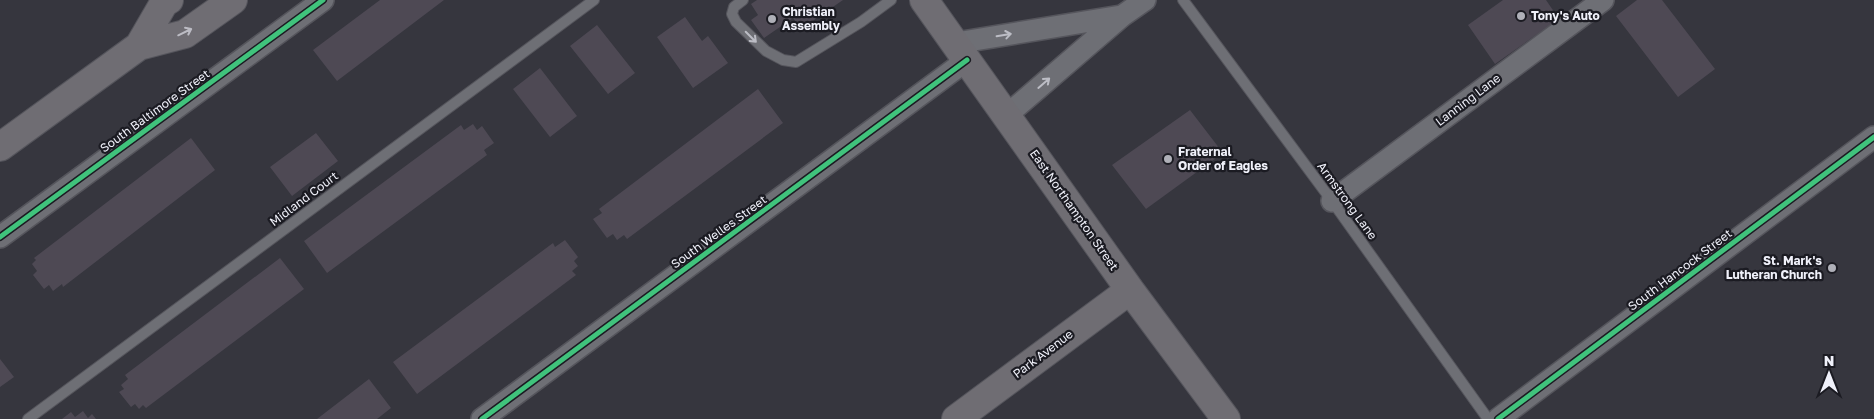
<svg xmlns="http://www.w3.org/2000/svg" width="1874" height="419" font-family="'Golos Text',sans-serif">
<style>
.building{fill:#4e4954}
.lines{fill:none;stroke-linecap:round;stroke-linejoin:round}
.service-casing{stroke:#55555c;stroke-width:12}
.minor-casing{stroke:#55555c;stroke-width:24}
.secondary-casing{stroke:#55555c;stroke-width:30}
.service{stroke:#6e6f75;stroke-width:10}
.minor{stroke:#6e6f75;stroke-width:21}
.secondary{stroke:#6f6d73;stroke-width:28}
.cycleway-casing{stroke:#1b1b22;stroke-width:8}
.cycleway{stroke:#40c37c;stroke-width:5}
.oneway{stroke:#bcbcc4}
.oneway2{stroke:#bcbdc5}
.poi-dot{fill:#afb0b8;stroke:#1b1b22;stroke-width:2}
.labels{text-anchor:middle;stroke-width:4.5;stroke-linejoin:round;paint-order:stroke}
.poi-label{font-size:12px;font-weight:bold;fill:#f0f1fa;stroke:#1b1b22;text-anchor:start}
.street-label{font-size:12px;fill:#f0f1fa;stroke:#1b1b22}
</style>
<rect width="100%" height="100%" fill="#36363e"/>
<!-- building -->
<path class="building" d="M380,0H444L337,81L313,50Z
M757,0H843L801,29L793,18L764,38L751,20L758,15L751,4Z
M1503,0H1546L1559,19L1495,64L1468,25Z
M1637,0H1662L1715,69L1678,97L1616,16Z
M685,17L702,41L708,36L728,63L693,88L657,37Z
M597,25L635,73L608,94L570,46Z
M540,68L577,116L550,137L513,89Z
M758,89L783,123L627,239L624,235L617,240L613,234L607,238L593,219L602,213L599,209Z
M1190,110L1223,153L1146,209L1112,165Z
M473,124L477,130L482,126L494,143L484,150L487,155L327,273L304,241L461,125L464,130Z
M316,133L338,161L292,196L270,167Z
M191,138L215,170L63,287L62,284L53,291L49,285L44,289L33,275L37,271L32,264L36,260L34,258Z
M565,240L578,257L574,261L578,266L572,271L576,275L417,394L393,362L553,243L555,247Z
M280,258L304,289L146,408L143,405L139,409L135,404L131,407L119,392L124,389L121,385L128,379L125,375Z
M0,359L14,377L0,387Z
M369,379L391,408L377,419H317Z
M83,411L88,418L92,414L96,419H62L71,412L75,417Z"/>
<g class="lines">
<defs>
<path id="service" d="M743,0L734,7L732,14L736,22L766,51L783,60L796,62L861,22L891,0
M1183,0L1332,201L1488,419
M28,419L594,0"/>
<path id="minor" d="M956,43L1121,16
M1007,115L1122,16L1145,0
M1332,201L1603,0
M0,237L323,0
M482,419L967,60
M1498,419L1874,137"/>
<path id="secondary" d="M924,0L1130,290L1226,419
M139,46L164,3L169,0
M0,147L139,46L185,34L233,0
M956,419L1130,290"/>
</defs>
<!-- service casing -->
<use href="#service" class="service-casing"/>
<!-- minor casing -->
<use href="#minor" class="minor-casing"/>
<!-- secondary casing -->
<use href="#secondary" class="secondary-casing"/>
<!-- service -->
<use href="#service" class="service"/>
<!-- minor -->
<use href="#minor" class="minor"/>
<!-- secondary -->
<use href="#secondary" class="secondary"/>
<defs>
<path id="cycleway" d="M0,237L323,0
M482,419L967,60
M1498,419L1874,137"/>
</defs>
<!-- cycleway casing -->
<use href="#cycleway" class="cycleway-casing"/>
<!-- cycleway -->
<use href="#cycleway" class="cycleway"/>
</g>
<!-- one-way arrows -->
<defs><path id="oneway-shaft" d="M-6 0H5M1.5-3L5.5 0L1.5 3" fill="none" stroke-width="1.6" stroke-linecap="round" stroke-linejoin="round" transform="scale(1.25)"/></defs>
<use class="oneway" href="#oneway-shaft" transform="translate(185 32) rotate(-26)"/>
<g class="oneway2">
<use href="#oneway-shaft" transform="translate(1004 35) rotate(-9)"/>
<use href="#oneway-shaft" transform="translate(751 37) rotate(45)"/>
<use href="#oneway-shaft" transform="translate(1044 83) rotate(-41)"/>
</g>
<!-- markers -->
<g class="poi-dot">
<circle cx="1521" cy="16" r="5"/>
<circle cx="772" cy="19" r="5"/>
<circle cx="1168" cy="159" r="5"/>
<circle cx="1832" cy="268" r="5"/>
</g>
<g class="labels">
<!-- poi labels -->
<g class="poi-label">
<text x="782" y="16">Christian<tspan x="782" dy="14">Assembly</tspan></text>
<text x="1531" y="20">Tony's Auto</text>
<text x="1178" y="156">Fraternal<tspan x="1178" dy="14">Order of Eagles</tspan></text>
<text x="1822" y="265" text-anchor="end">St. Mark's<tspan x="1822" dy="14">Lutheran Church</tspan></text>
</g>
<!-- street labels -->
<g class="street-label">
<text transform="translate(1468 100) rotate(-37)" y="4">Lanning Lane</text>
<text transform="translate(155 111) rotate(-36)" y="4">South Baltimore Street</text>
<text transform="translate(304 199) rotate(-37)" y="4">Midland Court</text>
<text transform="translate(1347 201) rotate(54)" y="4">Armstrong Lane</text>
<text transform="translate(1074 210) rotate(55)" y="4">East Northampton Street</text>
<text transform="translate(719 232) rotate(-36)" y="4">South Welles Street</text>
<text transform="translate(1680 270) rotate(-37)" y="4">South Hancock Street</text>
<text transform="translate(1043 354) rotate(-37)" y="4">Park Avenue</text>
</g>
</g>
<!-- north arrow -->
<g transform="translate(1829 374)" stroke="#1b1b22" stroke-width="4" paint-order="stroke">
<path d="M0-4L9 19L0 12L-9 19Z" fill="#f0f1fa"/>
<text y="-8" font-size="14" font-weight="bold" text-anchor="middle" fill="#f0f1fa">N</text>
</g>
</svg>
